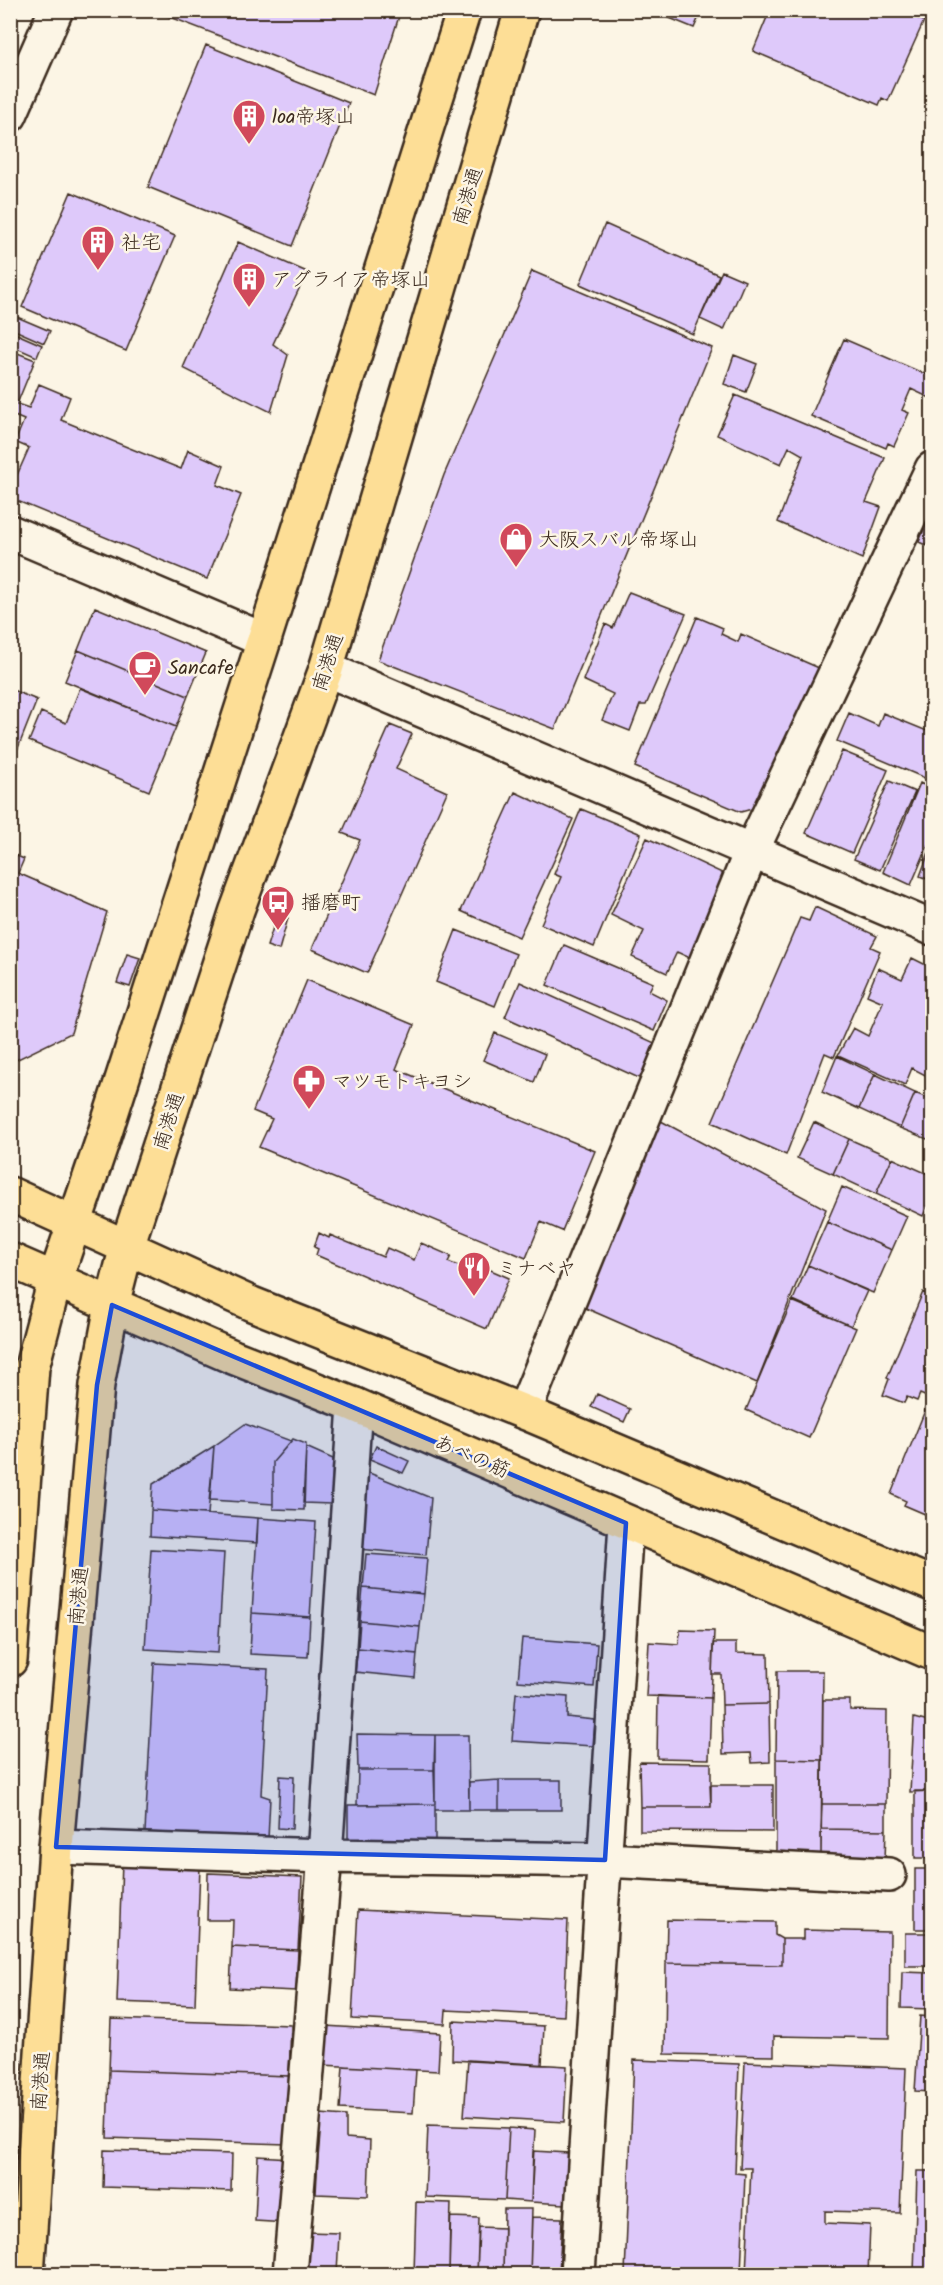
<svg xmlns="http://www.w3.org/2000/svg" width="943" height="2285" font-family="Kalam,'Klee One',sans-serif">
<style>
.building{fill:#dec9fa;stroke:#3b2a1e;stroke-width:1.5}
.lines{fill:none;stroke-linecap:round;stroke-linejoin:round}
.minor-casing{stroke:#3b2a1e;stroke-width:38}
.primary-casing{stroke:#3b2a1e;stroke-width:38}
.minor{stroke:#fcf5e5;stroke-width:33}
.primary{stroke:#fdde96;stroke-width:33}
.marked{fill:#1d4ed8;fill-opacity:0.2;stroke:#1d4ed8;stroke-width:4.5;stroke-linejoin:round}
.labels{text-anchor:middle;stroke-width:5;stroke-linejoin:round;paint-order:stroke}
.poi-label{font-size:20px;fill:#3b2a1e;stroke:#fcf5e5;text-anchor:start}
.street-label{font-size:20px;fill:#3b2a1e;stroke:#fcf5e5}
</style>
<rect width="100%" height="100%" fill="#fcf5e5"/>
<filter id="ink" filterUnits="userSpaceOnUse"><feTurbulence type="fractalNoise" baseFrequency=".0167" numOctaves="2"/><feDisplacementMap in="SourceGraphic" scale="12" xChannelSelector="R" yChannelSelector="G"/><feConvolveMatrix kernelMatrix="1 2 1 2 8 2 1 2 1" color-interpolation-filters="sRGB"/></filter>
<g filter="url(#ink)">
<!-- building -->
<path class="building" d="M152,10H401L374,95Z
M664,10H702L694,28L662,15Z
M770,10H920L917,18L924,21L888,101L882,98L879,105L753,51Z
M206,45L349,103L292,246L148,187Z
M71,192L175,236L126,351L22,307Z
M605,224L719,275L693,334L580,284Z
M238,242L307,272L273,344L288,355L271,412L183,368Z
M532,271L712,348L555,729L378,660L444,475Z
M722,271L745,281L724,330L700,319Z
M10,314L50,331L44,343L10,328Z
M10,331L42,345L37,357L10,345Z
M844,339L932,377V392L930,398L911,389L902,410L909,413L894,446L888,443L886,448L811,416Z
M10,350L35,360L17,404L29,408L39,384L70,397L61,420L181,469L188,450L224,466L217,485L241,495L207,579L10,498V491L29,448L15,442L24,420L12,415L10,419Z
M734,355L757,364L746,392L724,384Z
M735,395L885,458L866,502L881,507L862,559L778,522L803,455L789,447L781,464L717,435Z
M932,510V548L919,542Z
M629,592L686,614L646,705H640L630,731L602,720L613,694L583,680L605,624L613,628Z
M95,607L206,653L188,696L78,650Z
M697,617L723,628L721,634L738,642L741,634L819,668L759,807L741,812L635,767Z
M78,650L188,696L176,727L65,681Z
M80,688L176,727L149,791L29,741L41,712L66,723Z
M10,689L37,700L18,748L10,745Z
M849,713L878,726L883,713L932,733V781L837,741Z
M390,725L412,734L396,769L447,792L367,973L312,949L360,840L342,833Z
M842,751L888,770L852,853L806,833Z
M889,781L915,792L880,870L854,859Z
M920,783L932,789V836L911,885L883,872Z
M515,792L573,819L519,937L461,911Z
M581,809L641,834L594,947L541,924L561,877L554,874Z
M647,838L722,873L726,883L690,958L677,952L667,973L632,957L644,931L611,915Z
M932,844V881L920,876Z
M10,853L24,859L18,873L107,912L71,1033L14,1061L10,1059Z
M815,907L877,936L871,947L880,951L834,1057L825,1053L786,1155L712,1122L800,918L809,921Z
M277,915L288,918L279,950L267,946Z
M456,930L516,954L495,1006L436,982Z
M564,945L653,983L649,991L667,1000L654,1031L547,985Z
M127,954L140,958L130,987L117,983Z
M912,958L932,968V1075L931,1078L912,1068L905,1085L838,1055L853,1028L868,1036L883,1002L867,995L878,968L902,979Z
M307,980L414,1025L396,1069L595,1151L562,1231L541,1222L526,1258L259,1147L272,1119L253,1111Z
M520,982L657,1044L641,1079L505,1017Z
M495,1033L545,1054L534,1082L483,1060Z
M837,1056L875,1074L859,1109L822,1092Z
M875,1074L915,1093L900,1128L859,1109Z
M915,1093L932,1100V1141L900,1128Z
M661,1121L826,1209L757,1383L581,1306Z
M814,1122L849,1139L833,1174L797,1158Z
M849,1139L892,1158L876,1194L833,1174Z
M892,1158L928,1174L932,1194L923,1216L876,1194Z
M842,1187L907,1216L892,1250L827,1222Z
M827,1222L892,1250L873,1293L808,1265Z
M319,1233L329,1238L330,1235L383,1257L387,1248L414,1260L421,1243L451,1256L448,1262L466,1269L470,1261L509,1278L487,1329L316,1255L318,1249L314,1247Z
M808,1265L867,1291L851,1326L793,1300Z
M923,1292L932,1296V1399L920,1394L917,1401L907,1397L904,1403L883,1395L889,1379L887,1378Z
M792,1301L856,1328L809,1438L746,1410Z
M597,1394L630,1409L624,1422L591,1407Z
M928,1403L932,1405V1517L904,1505L906,1501L891,1494Z
M245,1424L291,1441L273,1462V1504L210,1500L214,1446Z
M293,1439L306,1444L304,1510L273,1509V1462Z
M214,1446L208,1514L151,1510L153,1484Z
M376,1446L409,1461L403,1473L370,1459Z
M306,1447L333,1459L331,1504L303,1503Z
M362,1470L431,1498L426,1555L358,1549Z
M151,1510L258,1518L257,1543L150,1536Z
M258,1518L316,1522L310,1617L252,1613Z
M151,1549L224,1553L218,1653L145,1649Z
M366,1554L427,1558L424,1594L363,1588Z
M363,1588L424,1594L420,1627L360,1621Z
M252,1613L310,1617L308,1657L250,1654Z
M360,1621L420,1627L417,1654L358,1648Z
M680,1630L714,1631L711,1698L646,1696L649,1642L679,1644Z
M522,1638L597,1644L594,1687L518,1681Z
M713,1643H736V1653L768,1654L769,1704L722,1705L721,1674H712Z
M358,1648L417,1654L415,1678L355,1672Z
M154,1663L268,1669L261,1795L270,1798L268,1839L145,1832Z
M777,1671H823L822,1760L776,1759Z
M516,1693L568,1697L567,1717L595,1720L593,1746L512,1741Z
M658,1696L711,1698L709,1759L657,1758Z
M823,1700H850V1710L887,1711L886,1804H822Z
M769,1704L770,1762L752,1763L751,1753L723,1754L722,1705Z
M914,1718L932,1723V1791L910,1792Z
M357,1734L435,1735L434,1770H358Z
M435,1735H468L469,1810H435Z
M776,1759L822,1760L821,1859L776,1858Z
M639,1762L711,1763V1807H640Z
M358,1770H434L435,1804L357,1805Z
M280,1776L294,1777L292,1829L278,1828Z
M499,1780V1810H469V1782Z
M499,1780H561V1810H499Z
M710,1785H773V1832L640,1831V1807H711Z
M915,1791H932V1858H915Z
M435,1804V1846L348,1847V1805Z
M822,1804H886V1830L821,1829Z
M821,1829L886,1830L885,1860L821,1859Z
M122,1862L200,1866L195,2005L117,2002Z
M915,1869H932V1929H915Z
M208,1873L302,1877L298,1950L232,1947L233,1920H207Z
M358,1910L568,1920L564,2016L446,2010L445,2024L352,2019Z
M667,1920L775,1922V1935L782,1939V1965L666,1963Z
M803,1930L890,1932L889,2038L774,2036V2056L665,2054L666,1963L782,1965V1939H803Z
M905,1933H932V1966H905Z
M232,1947L298,1950L296,1991L230,1988Z
M902,1972L932,1973V2009L901,2008Z
M920,2016L932,2017V2092L915,2091Z
M111,2019L291,2025L289,2076L109,2070Z
M453,2021L544,2026L542,2065L452,2060Z
M325,2026L440,2033L438,2071L322,2065Z
M468,2060L567,2066L564,2122L464,2116Z
M634,2060L739,2064L735,2173L745,2174L741,2274H625Z
M745,2062L906,2068L900,2213L825,2211V2223L870,2225L868,2274H746L751,2168H740Z
M343,2066L416,2070L413,2113L340,2109Z
M109,2070L289,2076L286,2144L107,2138Z
M320,2114L346,2116V2138L370,2140L368,2196L316,2194Z
M428,2125L509,2128L505,2200L425,2197Z
M509,2128L535,2130L531,2202L505,2200Z
M104,2150L232,2154L231,2191L103,2187Z
M533,2151L568,2153L565,2204L531,2202Z
M258,2156L290,2158L287,2223L255,2221Z
M917,2171H932V2274H914Z
M416,2202L451,2203L449,2274H414Z
M504,2209H532L530,2274H503Z
M450,2217L479,2218L477,2274H449Z
M532,2217L562,2218L559,2274H530Z
M479,2227L504,2228L503,2274H477Z
M307,2232L339,2233L337,2274H306Z"/>
<g class="lines">
<defs>
<path id="minor" d="M10,115L56,10
M10,532L264,640
M326,669L932,928
M524,1412L751,852L932,469
M56,1847L325,1856L605,1860L889,1875
M290,2274L325,1856L355,1405
M578,2274L626,1523"/>
<path id="primary" d="M10,1194L252,1304L524,1412L932,1584
M10,1260L233,1357L355,1405L932,1653
M10,1660L32,1367L55,1280L102,1142L264,640L464,10
M27,2274L56,1847L97,1385L112,1305L127,1246L237,910L326,669L522,10"/>
</defs>
<!-- minor casing -->
<use href="#minor" class="minor-casing"/>
<!-- primary casing -->
<use href="#primary" class="primary-casing"/>
<!-- minor -->
<use href="#minor" class="minor"/>
<!-- primary -->
<use href="#primary" class="primary"/>
</g>
</g>
<!-- marked area -->
<path class="marked" d="M112,1305L626,1523L605,1860L56,1847L97,1385Z"/>
<!-- icons -->
<defs>
<symbol id="building-pin" viewBox="-11 -11 22 30"><path d="M0 17L-7.5 6A9.5 9.5 0 1 1 7.5 6Z" fill="#d1495b" stroke="#fcf5e5"/><path d="M-4-6H4V6H1V3H-1V6H-4ZM-2.5-4.3h1.7v1.8h-1.7ZM.8-4.3h1.7v1.8H.8ZM-2.5-1h1.7V.8h-1.7ZM.8-1h1.7V.8H.8Z" fill="#fff"/></symbol>
<symbol id="shop-pin" viewBox="-11 -11 22 30"><path d="M0 17L-7.5 6A9.5 9.5 0 1 1 7.5 6Z" fill="#d1495b" stroke="#fcf5e5"/><path d="M-5-2.5h2.3a2.7 3.5 0 0 1 5.4 0H5L5.5 6h-11ZM-1.5-2.5h3a1.5 2.3 0 0 0-3 0Z" fill="#fff"/></symbol>
<symbol id="cafe-pin" viewBox="-11 -11 22 30"><path d="M0 17L-7.5 6A9.5 9.5 0 1 1 7.5 6Z" fill="#d1495b" stroke="#fcf5e5"/><path d="M-5.5-4.5H6V0H3Q3 3.5 0 3.5H-2.5Q-5.5 3.5-5.5 0ZM3-3.2v2h1.7v-2ZM-6 4.5H4V6H-6Z" fill="#fff"/></symbol>
<symbol id="bus-pin" viewBox="-11 -11 22 30"><path d="M0 17L-7.5 6A9.5 9.5 0 1 1 7.5 6Z" fill="#d1495b" stroke="#fcf5e5"/><path d="M-5-6H5V4H4V6H2V4H-2V6H-4V4H-5ZM-3.5-4V0h7V-4ZM-3.5 1.2v1.5H-2V1.2ZM2 1.2v1.5H3.5V1.2Z" fill="#fff"/></symbol>
<symbol id="pharmacy-pin" viewBox="-11 -11 22 30"><path d="M0 17L-7.5 6A9.5 9.5 0 1 1 7.5 6Z" fill="#d1495b" stroke="#fcf5e5"/><path d="M-2-6h4v4h4v4h-4v4h-4v-4h-4v-4h4Z" fill="#fff"/></symbol>
<symbol id="restaurant-pin" viewBox="-11 -11 22 30"><path d="M0 17L-7.5 6A9.5 9.5 0 1 1 7.5 6Z" fill="#d1495b" stroke="#fcf5e5"/><path d="M-5-6h1v4h1v-4h1v4h1v-4h1v5L-1.5 .5V6h-2V.5L-5-1ZM5-6V6H3V1.5H1.5Q1.5-4 5-6Z" fill="#fff"/></symbol>
</defs>
<g fill-rule="evenodd">
<use href="#building-pin" x="230" y="97" width="38" height="52"/>
<use href="#building-pin" x="79" y="223" width="38" height="52"/>
<use href="#building-pin" x="230" y="260" width="38" height="52"/>
<use href="#shop-pin" x="497" y="520" width="38" height="52"/>
<use href="#cafe-pin" x="126" y="648" width="38" height="52"/>
<use href="#bus-pin" x="259" y="883" width="38" height="52"/>
<use href="#pharmacy-pin" x="290" y="1062" width="38" height="52"/>
<use href="#restaurant-pin" x="455" y="1249" width="38" height="52"/>
</g>
<g class="labels">
<!-- poi labels -->
<g class="poi-label">
<text x="272" y="123">loa帝塚山</text>
<text x="121" y="249">社宅</text>
<text x="272" y="286">アグライア帝塚山</text>
<text x="539" y="546">大阪スバル帝塚山</text>
<text x="168" y="674">Sancafe</text>
<text x="301" y="909">播磨町</text>
<text x="332" y="1088">マツモトキヨシ</text>
<text x="497" y="1275">ミナベヤ</text>
</g>
<!-- street labels -->
<g class="street-label">
<text transform="translate(467 196) rotate(-73)" y="7">南港通</text>
<text transform="translate(327 662) rotate(-72)" y="7">南港通</text>
<text transform="translate(168 1121) rotate(-72)" y="7">南港通</text>
<text transform="translate(472 1456) rotate(23)" y="7">あべの筋</text>
<text transform="translate(78 1596) rotate(-85)" y="7">南港通</text>
<text transform="translate(40 2081) rotate(-86)" y="7">南港通</text>
</g>
</g>
<!-- margin -->
<rect width="943" height="2285" fill="none" stroke="#fcf5e5" stroke-width="36"/>
<rect x="18" y="18" width="907" height="2249" fill="none" stroke="#3b2a1e" stroke-width="2" filter="url(#ink)"/>
</svg>
